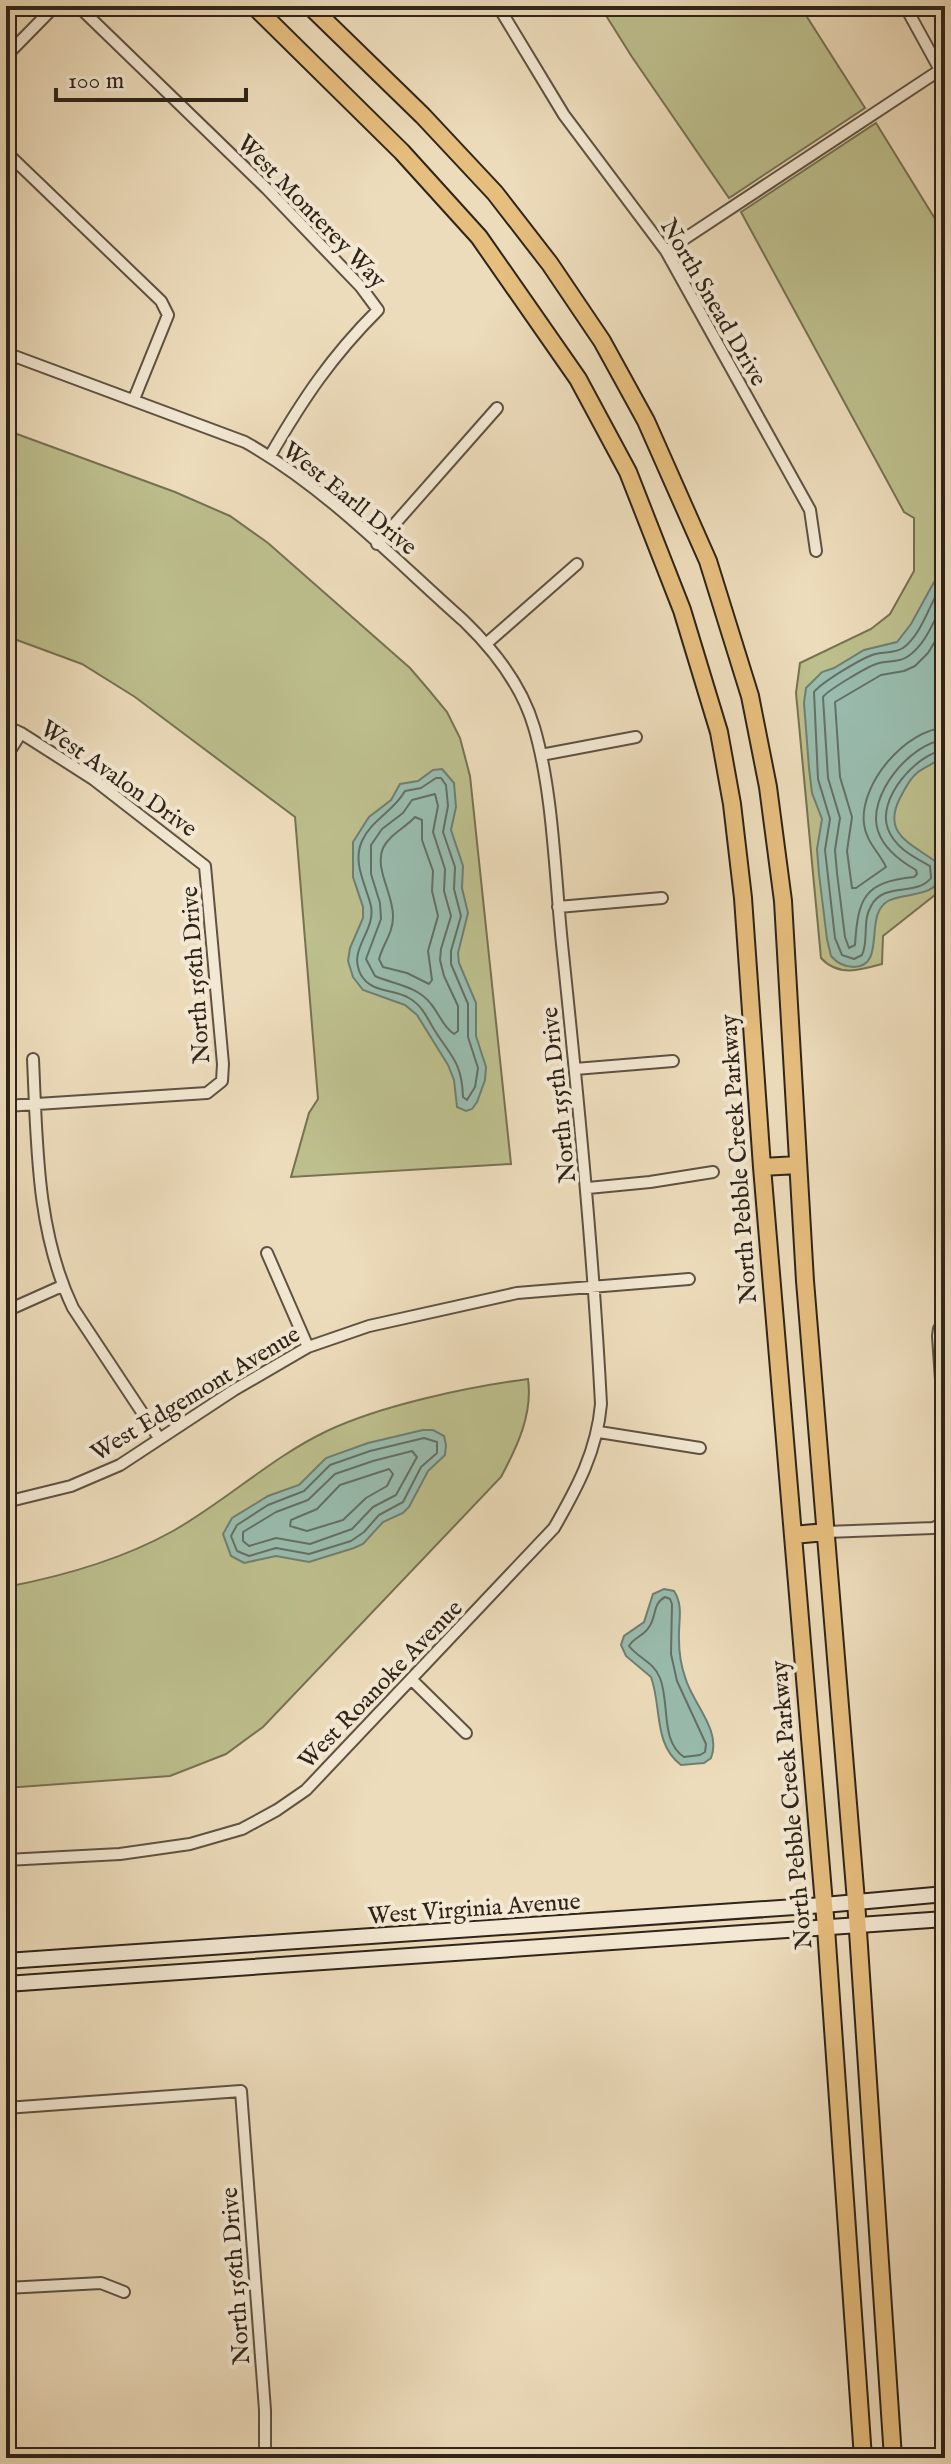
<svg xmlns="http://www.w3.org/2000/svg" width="951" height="2464" font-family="'IM FELL English',serif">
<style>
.green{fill:#bdbf8d;stroke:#767253;stroke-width:2}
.water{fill:#99bcae;stroke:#6f7f72;stroke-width:2}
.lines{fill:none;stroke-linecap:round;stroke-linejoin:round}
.shore{stroke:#647064;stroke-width:2}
.street-casing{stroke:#5e5242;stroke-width:14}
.secondary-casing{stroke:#2f2419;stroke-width:18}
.primary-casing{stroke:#2f2419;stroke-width:20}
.street{stroke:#f3e8d3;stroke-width:10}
.secondary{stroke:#f3e8d3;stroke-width:14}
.primary{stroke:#e6be7e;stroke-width:16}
.labels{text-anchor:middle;stroke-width:8;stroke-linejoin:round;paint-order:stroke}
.street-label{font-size:24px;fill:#2f2419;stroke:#f3e8d3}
</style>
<rect width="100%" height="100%" fill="#eddcbb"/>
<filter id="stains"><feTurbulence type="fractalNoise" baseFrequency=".0025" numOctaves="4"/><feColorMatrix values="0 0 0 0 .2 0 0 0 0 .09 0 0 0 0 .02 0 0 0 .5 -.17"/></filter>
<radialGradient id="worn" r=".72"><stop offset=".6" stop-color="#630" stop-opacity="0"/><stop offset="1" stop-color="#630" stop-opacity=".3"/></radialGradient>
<!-- green -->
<path class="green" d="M600,6H800L865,108L729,198L632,57Z
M876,123L945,235V887L883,936L882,964C861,970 838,977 821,958L796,693L800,663L871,629L890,614L914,571V518L904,512L741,212Z
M6,430L175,492L230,516L268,543L410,668L428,689L447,712L460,738L470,776L511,1164L291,1177L309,1113L318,1099L295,817L135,697L82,664L6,636Z
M528,1379C533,1414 517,1447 501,1477L263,1727L226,1754L170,1776L6,1788V1587C64,1576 121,1560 173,1531C226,1501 272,1457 327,1431C382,1405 468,1387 528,1379Z"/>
<!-- water -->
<path class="water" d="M945,578V754C937,763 928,765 918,772C910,778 904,790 900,798C881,835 913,844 936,862C951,900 905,891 888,901C863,915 887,966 854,967C844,967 837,963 831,956L827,939L819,874L817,849L822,819L812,793L809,768L804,703L806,688L822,672L834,668L864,650L897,642L911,624L934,582Z
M442,769L454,783L456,807L451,830L463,866L462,888L468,913L458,953L459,963L476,1003V1036L486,1067L485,1080L477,1102L472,1109L466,1111L457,1107L454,1080L448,1065L417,1015L405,1005L363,990L353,977L348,961L350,948L363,918V907L353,877V842L369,817L391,800L400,784L418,781L433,770Z
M423,1430H433L444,1436L446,1445L445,1455L428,1471L409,1507L403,1513L383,1522L363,1544L354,1548L309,1562L276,1556L244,1563L231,1556L223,1534L232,1518L268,1496L299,1485L326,1458L368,1443Z
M664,1589L674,1591C684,1606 678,1623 679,1640C679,1652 681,1665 685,1677C692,1703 722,1730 711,1758L704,1763L681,1765C653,1744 662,1707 651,1677L626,1656L621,1645L624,1636L644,1622L653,1594Z"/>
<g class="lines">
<!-- shore -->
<path class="shore" d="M945,586L940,588C929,606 921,635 903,648C894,654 882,651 872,655C859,660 822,682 814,692L818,779L830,819L825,850L835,938L842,955L854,959L862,955C869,940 862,921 871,906C884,881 916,897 931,878L930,866C914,857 895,848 888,829C876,799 917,753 945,750
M945,599C935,618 926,645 907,657C898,663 886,660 876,664C867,667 828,690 823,697L828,778L840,818L835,850L837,873L845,937L849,948L855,945C858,898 864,882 914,877L917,874L916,870C900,861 884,849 878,831C866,796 911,742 945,740
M945,625L928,653L915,666L904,671L881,675L835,702L840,777L852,817L847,851L852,888H856L886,867C879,852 866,842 864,824C859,784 906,729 945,728
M436,778H441L446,785L448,806L443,832L455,867L454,889L461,916L451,951V964L468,1004V1037L478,1068L475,1087L467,1100L463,1097C462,1060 449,1055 432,1026C426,1015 421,1005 409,998C394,989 371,993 361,975C347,949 376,932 371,906C366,885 352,863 362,841C372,819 394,811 405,791L421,788Z
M435,794L438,806L433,832L445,869L444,891L451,916L441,949L440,960L444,976L458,1006V1031L454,1034C443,1027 440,1015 431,1004C417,986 396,985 375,976L366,959L381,919L380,903L371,874V845L382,829L403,813L412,800Z
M415,817L422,820V840L433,871L432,891L438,916L428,951L432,980L429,984L407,973L383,967L379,959C383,944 393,933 393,917C394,895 374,869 383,848C390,834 405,828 415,817Z
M424,1438L437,1442V1453L421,1467L403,1502L379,1515L364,1532L351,1541L309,1554L276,1548L249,1556L237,1551L231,1536L237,1525L268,1505L304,1491L330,1465L370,1451Z
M412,1451L417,1457L396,1495L373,1507L352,1529L310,1544L276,1538L249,1546L243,1541V1532L276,1512L308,1500L335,1474L373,1461Z
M389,1469L393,1474L387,1486L366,1498L343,1520L307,1531L290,1526L291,1520L317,1509L340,1485Z
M665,1597L670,1599L672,1604L671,1654L677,1681L706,1744L705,1752L700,1755L684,1757C660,1741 670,1703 660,1678C654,1662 638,1658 629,1646C634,1637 644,1636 649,1627C657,1616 652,1604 665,1597Z"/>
<defs>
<path id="street" d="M78,6L267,189L361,287L378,310C331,357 303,399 270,456
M498,6L564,115L666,251L810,510L816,551
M905,6L945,79
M6,56L55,6
M6,152L161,301L168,315L134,399
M666,251L940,70
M6,353L245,442C327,488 395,560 464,621C495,651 522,686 534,727C553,791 555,876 562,944C578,1097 593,1250 601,1404C597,1451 577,1488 554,1528L306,1790L277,1810L242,1829L190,1844L120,1854L6,1860
M377,544L497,408
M487,643L577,564
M6,726L21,733L93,779L205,866L223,1064L222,1081L207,1093L6,1106
M541,755L636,737
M6,757L21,733
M558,907L662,898
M33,1059C37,1143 36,1231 73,1308L159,1438
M575,1069L673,1061
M588,1188L650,1182L713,1172
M267,1253L308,1347
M6,1311L62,1286
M945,1321L939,1329L938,1336L945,1437
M599,1432L700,1448
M6,1502L71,1486L120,1465L234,1390L308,1347L369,1326L517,1293L689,1279
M826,1532L933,1528L945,1523
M412,1680L466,1733
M6,2108L241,2091L265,2410V2458
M6,2288L101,2283L124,2292"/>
<path id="secondary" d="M6,1961L824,1905L945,1894
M6,1984L945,1919"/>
<path id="primary" d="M254,6L402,152L479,237L578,379L628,472L682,610L719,732L732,804L743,898L762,1167L826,1928L863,2458
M310,6L423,116L495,193L550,264L602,341L646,421L708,561L750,696L768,787L783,901L805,1281L856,1901L893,2458
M762,1167L798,1165
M793,1535L826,1532"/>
</defs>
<!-- street casing -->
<use href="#street" class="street-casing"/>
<!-- secondary casing -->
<use href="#secondary" class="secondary-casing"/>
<!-- primary casing -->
<use href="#primary" class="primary-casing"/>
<!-- street -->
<use href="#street" class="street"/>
<!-- secondary -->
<use href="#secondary" class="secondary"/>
<!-- primary -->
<use href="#primary" class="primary"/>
</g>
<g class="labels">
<!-- street labels -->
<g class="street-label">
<text transform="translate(312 211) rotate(46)" y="8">West Monterey Way</text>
<text transform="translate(714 302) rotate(60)" y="8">North Snead Drive</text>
<text transform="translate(350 498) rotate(39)" y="8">West Earll Drive</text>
<text transform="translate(119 778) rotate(35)" y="8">West Avalon Drive</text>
<text transform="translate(195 975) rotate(-94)" y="8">North 156th Drive</text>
<text transform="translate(558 1095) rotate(-96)" y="8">North 155th Drive</text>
<text transform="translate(738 1159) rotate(-94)" y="8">North Pebble Creek Parkway</text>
<text transform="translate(195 1393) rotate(-31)" y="8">West Edgemont Avenue</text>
<text transform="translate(380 1684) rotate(-46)" y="8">West Roanoke Avenue</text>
<text transform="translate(791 1805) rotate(-95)" y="8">North Pebble Creek Parkway</text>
<text transform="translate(474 1908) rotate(-4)" y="8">West Virginia Avenue</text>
<text transform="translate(235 2276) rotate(-94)" y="8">North 156th Drive</text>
</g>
</g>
<!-- margin -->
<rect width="951" height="2464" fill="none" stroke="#eddcbb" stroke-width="32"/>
<rect x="8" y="8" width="935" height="2448" fill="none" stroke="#2f2419" stroke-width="4"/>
<rect x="16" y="16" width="919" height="2432" fill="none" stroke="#2f2419" stroke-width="2"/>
<!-- scale -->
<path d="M56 88v12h190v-12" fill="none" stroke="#2f2419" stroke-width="4"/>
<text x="68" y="88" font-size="24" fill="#2f2419" stroke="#f3e8d3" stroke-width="6" paint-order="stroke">100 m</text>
<rect width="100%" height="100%" filter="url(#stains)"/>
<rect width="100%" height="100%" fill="url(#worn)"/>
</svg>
